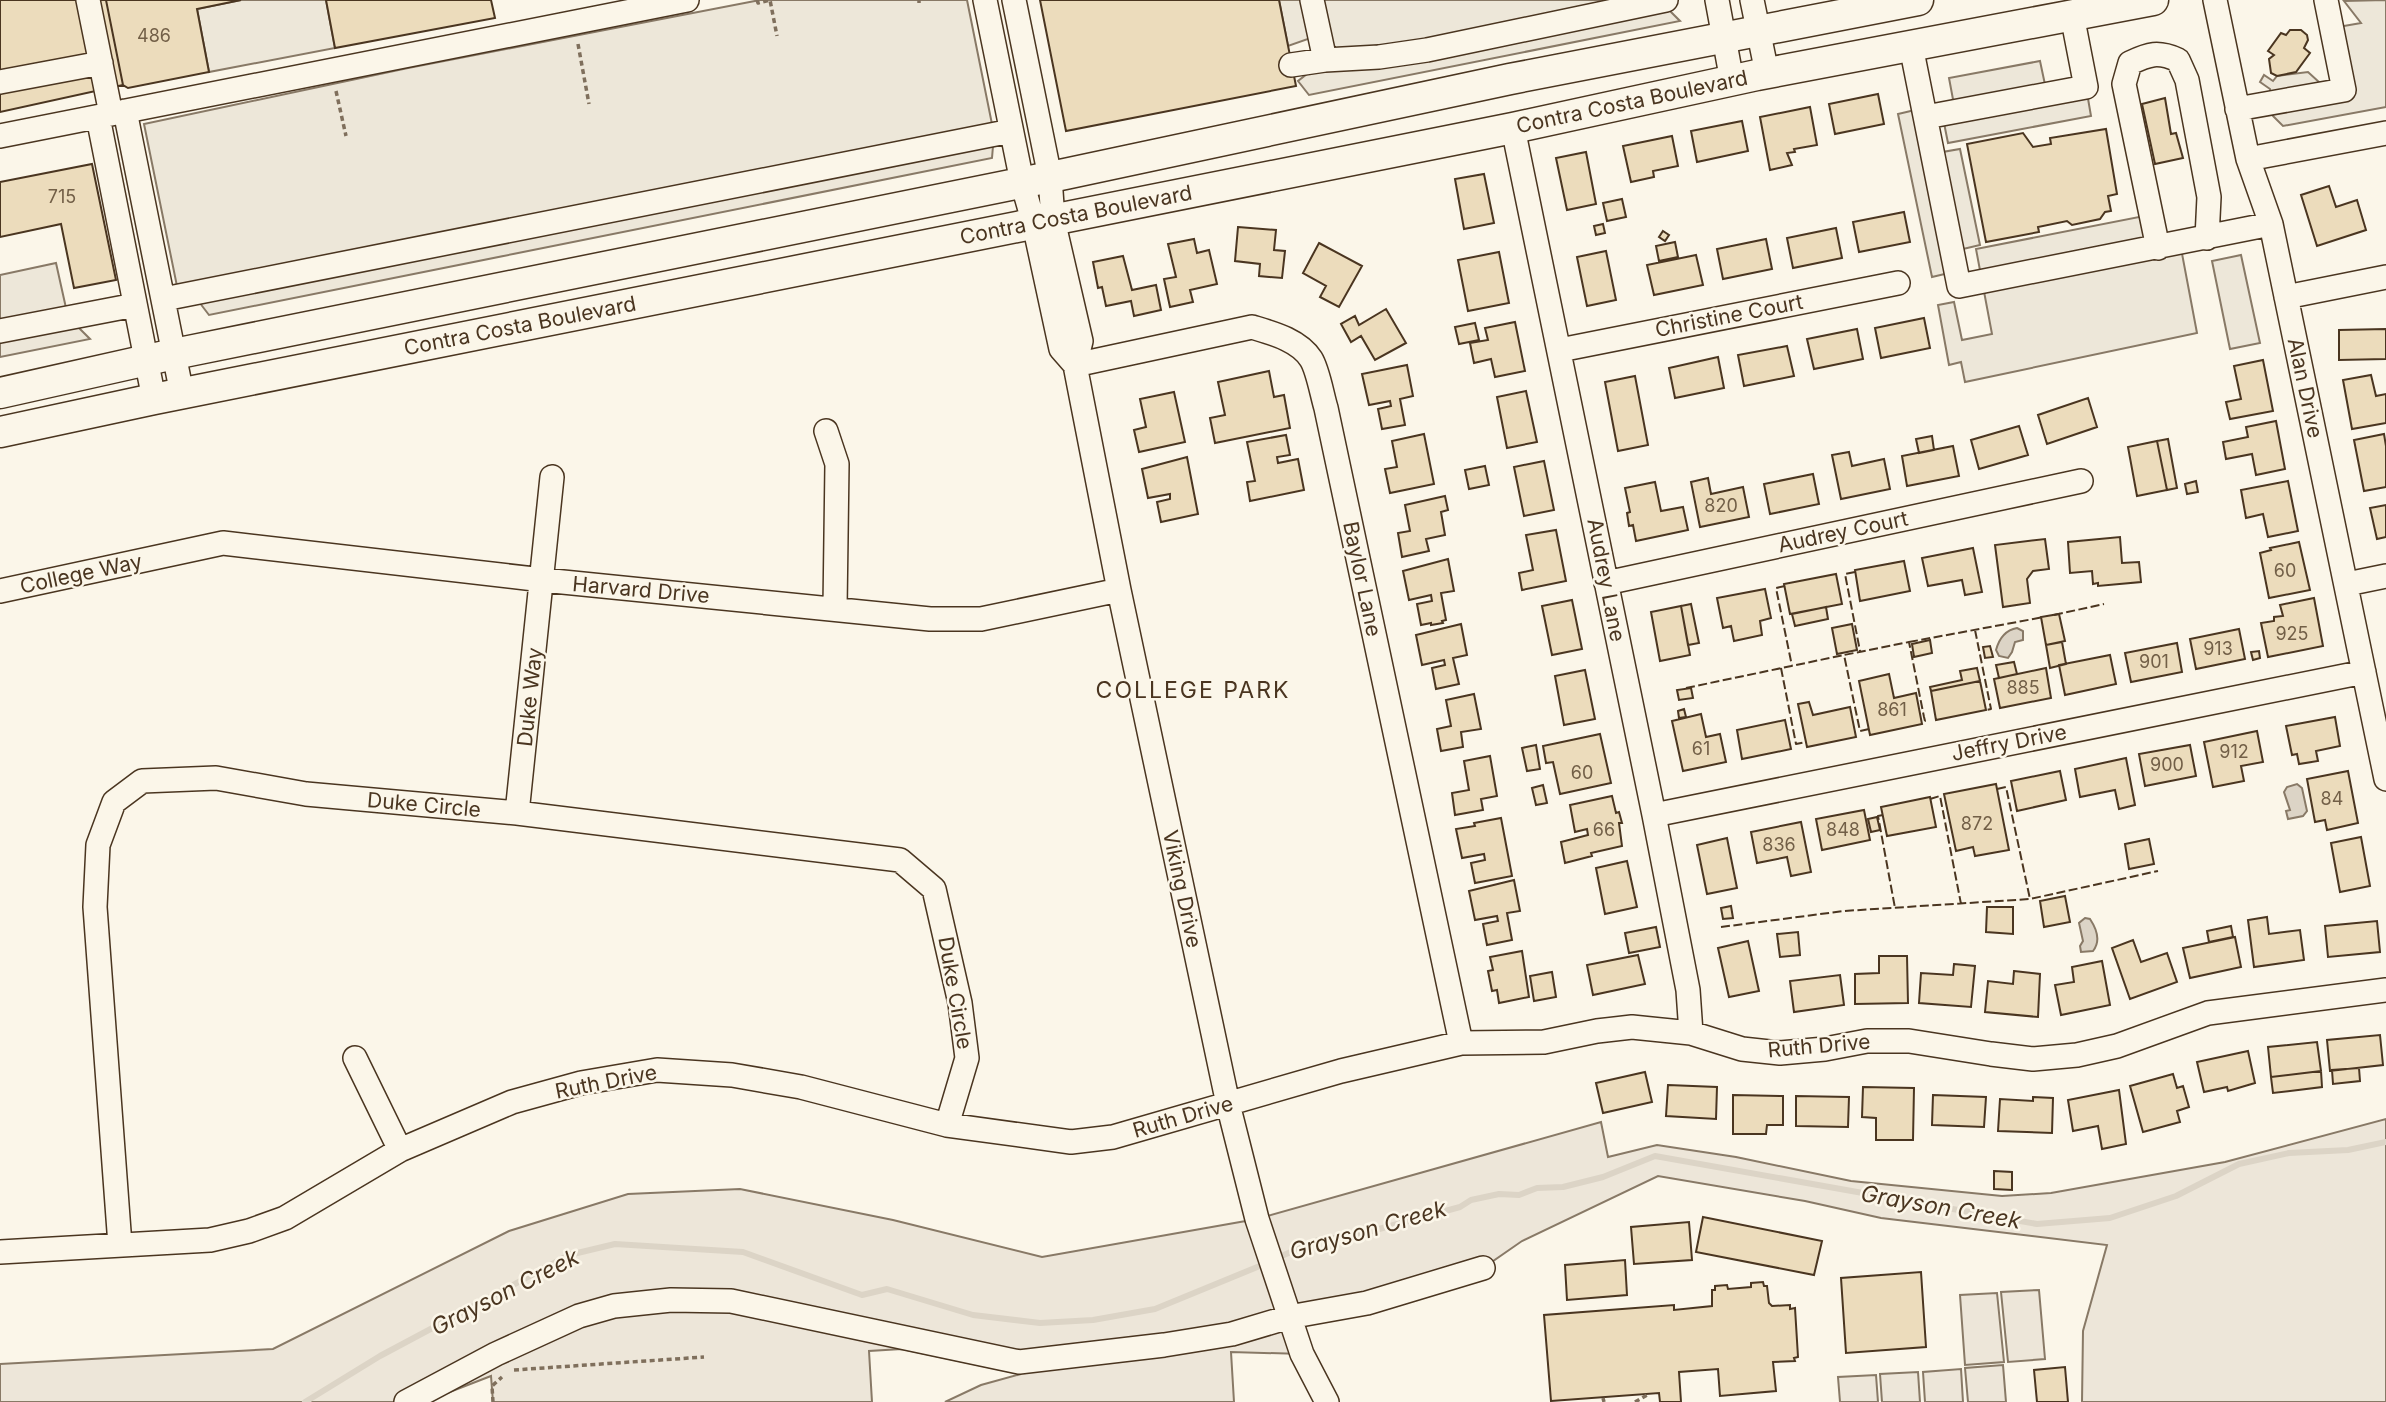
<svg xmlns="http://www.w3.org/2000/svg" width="2386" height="1402" font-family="Inter,sans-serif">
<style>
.green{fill:#ede6d9;stroke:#887966;stroke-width:2}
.parking{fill:#ede7d9;stroke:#887966;stroke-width:2}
.water{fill:#dcd4c6;stroke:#887966;stroke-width:2}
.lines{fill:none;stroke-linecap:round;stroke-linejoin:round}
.stream{stroke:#dcd4c6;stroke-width:6}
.building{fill:#ecdcbc;stroke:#4a3520;stroke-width:2}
.minor-casing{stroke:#4a3520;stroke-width:26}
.major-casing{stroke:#4a3520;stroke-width:33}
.path{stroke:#7f6f5c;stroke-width:3.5;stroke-dasharray:5 3.5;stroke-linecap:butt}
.minor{stroke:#fbf6e9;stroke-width:23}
.major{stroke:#fbf6e9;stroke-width:30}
.fence{stroke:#4a3520;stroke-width:2;stroke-dasharray:9 3.5;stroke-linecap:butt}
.labels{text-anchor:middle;stroke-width:5;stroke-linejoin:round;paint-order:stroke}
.number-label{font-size:18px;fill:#725f47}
.street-label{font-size:21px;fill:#4a3520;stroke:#fbf6e9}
.neighbourhood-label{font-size:23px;letter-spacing:2px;fill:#4a3520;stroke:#fbf6e9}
.water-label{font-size:23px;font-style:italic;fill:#4a3520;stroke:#fbf6e9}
</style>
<rect width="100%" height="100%" fill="#fbf6e9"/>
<!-- green -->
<path class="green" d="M2386,1119V1402H2082L2083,1331L2107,1245L1881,1218L1805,1201L1658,1176L1522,1241L1483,1268L1290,1317L1302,1354L1231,1352L1234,1402H945L981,1385L1021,1374L902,1349L869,1351L872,1402H493L491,1376L424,1402H0V1364L273,1349L509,1231L628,1194L740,1189L893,1220L1042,1257L1257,1219L1601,1122L1608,1157L1657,1145L1736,1157L1851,1181L2002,1196L2051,1193L2225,1162Z
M2039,1290L2045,1359L2008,1362L2001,1292Z
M1997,1293L2004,1362L1965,1365L1960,1295Z
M2003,1365L2006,1402H1968L1965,1368Z
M1961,1369L1963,1402H1925L1923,1372Z
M1918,1372L1920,1402H1882L1880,1374Z
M1876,1375L1878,1402H1840L1838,1377Z"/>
<!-- parking -->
<path class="parking" d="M241,0H326L335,48L209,72L197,9Z
M760,0H967L994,134L992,158L209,315L193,294L179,296L144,124L408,68Z
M1279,0H1666L1661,2L1680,21L1309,95L1298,81L1325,60L1319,35L1288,46Z
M2386,0V107L2283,126L2273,116L2270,89L2260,82L2264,75L2273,81L2277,76L2308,72L2331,93L2332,28L2361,23L2344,1Z
M2040,61L2047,94L2086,87L2091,116L1948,143L1942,113L1955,110L1949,78Z
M1915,110L1925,155L1960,149L1980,245L1946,253L1949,273L1932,277L1898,114Z
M2144,216L2180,243L2197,333L1965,382L1961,362L1949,365L1938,305L1954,302L1962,340L1992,334L1976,249Z
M2241,255L2260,343L2230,349L2212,261Z
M56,263L68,317L90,339L0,357V275Z"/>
<!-- water -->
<path class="water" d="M2017,628L2023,631V640L2015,642L2012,652L2008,658L1999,656L1996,650C1999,639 2006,630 2017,628Z
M2297,784L2302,788L2307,811L2303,816L2288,819L2286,811L2290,810L2284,792L2287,787Z
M2085,918L2090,919C2096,928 2101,941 2093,951L2081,952L2080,946L2083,941L2079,923Z"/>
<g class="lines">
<!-- stream -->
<path class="stream" d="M1277,1258L1318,1240L1357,1235L1460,1207L1471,1200L1499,1194L1519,1195L1537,1188L1563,1187L1603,1177L1655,1156L2037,1224L2110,1218L2176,1196L2239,1164L2289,1153L2348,1150L2386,1142
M305,1402L380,1356L569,1255L615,1244L743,1252L862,1295L887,1289L973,1315L1040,1323L1093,1320L1155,1309L1267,1263"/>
</g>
<!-- building -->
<path class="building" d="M0,0H106L123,85L0,112Z
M106,0H241L197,9L209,72L128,88L123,85Z
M326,0H491L495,18L335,48Z
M1040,0H1279L1296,86L1066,131Z
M2290,30H2301L2307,35L2308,40L2304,48L2310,53L2296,72L2277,76L2271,73L2269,59L2274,55L2268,51L2281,33L2286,35Z
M1878,94L1884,124L1835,134L1829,104Z
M2165,98L2171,134L2176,133L2183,158L2155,164L2142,104Z
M1810,107L1817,145L1794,149L1795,152L1787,153L1792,165L1770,170L1760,117Z
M1742,121L1748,151L1697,162L1691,131Z
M2106,129L2117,194L2108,196L2111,211L2105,212L2100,219L2072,225L2067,221L2038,227L2039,232L1986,242L1967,144L2023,133L2033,147L2051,144L2050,138Z
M1672,136L1678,166L1653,171L1654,177L1631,182L1623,146Z
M1586,152L1596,204L1567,210L1556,158Z
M92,164L116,280L74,288L61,224L0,237V182Z
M1484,174L1494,223L1464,229L1455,179Z
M2329,186L2336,207L2357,200L2366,230L2317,246L2301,195Z
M1622,199L1626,217L1607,221L1603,203Z
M1904,212L1910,242L1859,252L1853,222Z
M1603,224L1605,233L1596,235L1594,226Z
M1238,227L1276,230L1274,250L1285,251L1282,278L1259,276L1260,264L1235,261Z
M1836,228L1842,258L1793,268L1787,238Z
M1663,231L1669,235L1665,241L1659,237Z
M1194,239L1197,253L1209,250L1217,284L1190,290L1193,302L1170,307L1164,279L1176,277L1168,244Z
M1766,239L1772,269L1723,279L1717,249Z
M1675,242L1678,257L1659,261L1656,246Z
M1319,243L1362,266L1339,307L1320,297L1326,286L1303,273Z
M1606,251L1616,300L1587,306L1577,257Z
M1499,252L1509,303L1468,311L1458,260Z
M1696,255L1703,285L1654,295L1647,265Z
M1123,256L1132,290L1156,285L1161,310L1134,316L1131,301L1106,306L1102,287L1098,288L1093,262Z
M1386,309L1406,343L1375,360L1361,336L1351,342L1341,324L1355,316L1359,325Z
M1924,318L1930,348L1881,358L1875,328Z
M1515,322L1525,371L1495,377L1491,359L1474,363L1470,343L1488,340L1485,328Z
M1475,323L1479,340L1459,344L1455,327Z
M1857,329L1863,359L1814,369L1807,339Z
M2386,329V359L2339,360V330Z
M1787,346L1794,376L1744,386L1738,355Z
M1718,357L1724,388L1675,398L1669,368Z
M2263,360L2273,411L2230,419L2226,402L2241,399L2234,366Z
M1407,365L1413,396L1400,399L1405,425L1382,429L1378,409L1391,406L1390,401L1369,405L1362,374Z
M1269,371L1274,397L1284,395L1290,428L1215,443L1210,418L1225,415L1218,382Z
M2371,375L2376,396L2386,394V423L2352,429L2343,380Z
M1635,376L1648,445L1618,451L1605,382Z
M1526,391L1537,442L1507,448L1497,397Z
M1174,392L1185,442L1139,452L1134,430L1146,427L1140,399Z
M2088,398L2097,427L2047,444L2038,415Z
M2276,421L2285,469L2256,475L2252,454L2226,459L2223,442L2248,437L2246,427Z
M2019,426L2028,455L1979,469L1971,440Z
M1424,434L1434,484L1390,493L1385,469L1397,467L1392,441Z
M2384,434L2386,446V487L2364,491L2354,440Z
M1286,435L1290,455L1277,457L1278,463L1298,459L1304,490L1250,501L1247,482L1255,481L1247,442Z
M1932,436L1934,450L1919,453L1916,439Z
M2168,439L2177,488L2167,490L2157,441Z
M2157,441L2167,490L2137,496L2128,447Z
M1953,446L1959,476L1907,486L1902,456Z
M1849,452L1852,466L1884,459L1890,489L1841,499L1832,455Z
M1187,457L1198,514L1161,522L1157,502L1170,499V494L1148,498L1142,469Z
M1544,461L1554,510L1524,516L1514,467Z
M1485,466L1489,485L1469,489L1465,470Z
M1813,474L1819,504L1770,514L1764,484Z
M1708,478L1711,494L1743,487L1749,517L1700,527L1691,482Z
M2196,481L2198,492L2187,494L2185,484Z
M2288,481L2298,531L2268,537L2263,514L2246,518L2241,490Z
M1655,482L1661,511L1683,507L1688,530L1636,541L1633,525L1629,526L1627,513L1630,512L1625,488Z
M1445,496L1448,510L1441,512L1445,535L1426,539L1429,551L1402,557L1398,533L1410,531L1405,505Z
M2386,505V537L2377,539L2370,508Z
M1556,530L1566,581L1522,590L1519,573L1533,570L1526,535Z
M2120,537L2122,563L2139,562L2141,582L2098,586V583L2093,584L2092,571L2070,573L2068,542Z
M2045,539L2049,569L2033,571L2027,579L2030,603L2003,607L1995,545Z
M2299,542L2310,590L2269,598L2260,553L2271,550L2270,548Z
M1973,548L1982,592L1965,595L1962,580L1928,586L1922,558Z
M1448,559L1454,591L1441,593L1446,620L1442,621L1443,623L1431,625V623L1421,625L1417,604L1432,601L1431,595L1409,600L1403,571Z
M1904,561L1910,591L1860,601L1855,570Z
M1836,574L1842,604L1790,614L1784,584Z
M1765,589L1771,618L1760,621L1762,635L1734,641L1731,626L1723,628L1717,598Z
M2314,598L2323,646L2268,657L2261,623L2274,621V617L2283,616L2280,605Z
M1572,600L1582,649L1552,655L1542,606Z
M1691,604L1699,643L1688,645L1681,606Z
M1681,606L1690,655L1660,661L1651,612Z
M1826,607L1828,619L1795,626L1792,614Z
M2059,614L2065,641L2046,645L2041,617Z
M1461,624L1467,655L1453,658L1459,684L1436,689L1432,668L1445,665L1444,660L1422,665L1416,635Z
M1852,624L1857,650L1837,654L1832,628Z
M2239,629L2245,659L2196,669L2190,639Z
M1930,640L1932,653L1914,657L1912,644Z
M2062,642L2066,664L2050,668L2046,645Z
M2177,643L2182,672L2131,682L2125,653Z
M1990,646L1993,657L1985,658L1983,647Z
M2259,651L2260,658L2253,660L2251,652Z
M2110,655L2116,684L2065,695L2059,665Z
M2014,662L2017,674L1999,678L1996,665Z
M1977,668L1980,681L1931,691L1930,687L1962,680L1960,671Z
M2046,668L2051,698L2000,708L1994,679Z
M1585,670L1595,719L1564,725L1555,676Z
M1889,674L1894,698L1916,693L1922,724L1870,735L1859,681Z
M1980,681L1986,710L1936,720L1931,691Z
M1691,688L1693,698L1679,700L1677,690Z
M1474,694L1481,729L1461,732L1463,747L1441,751L1437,729L1451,726L1446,700Z
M1809,702L1813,715L1850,707L1856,737L1807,747L1798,704Z
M1684,709L1686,717L1679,718L1678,711Z
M1701,714L1706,737L1720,734L1726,762L1683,771L1672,721Z
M2335,717L2340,746L2316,751L2318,761L2299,764L2297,754L2292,755L2286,726Z
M1785,720L1791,749L1742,759L1737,730Z
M2257,731L2263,762L2241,766L2244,781L2213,787L2204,742Z
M1600,734L1611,783L1560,794L1553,762L1546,763L1543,746Z
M1536,745L1540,769L1527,771L1522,748Z
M2190,745L2196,776L2145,786L2139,754Z
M1490,756L1497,796L1481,799L1483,810L1455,815L1452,793L1469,790L1464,761Z
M2126,758L2135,805L2119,809L2115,790L2080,797L2075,769Z
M2060,771L2066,800L2017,811L2011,781Z
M2348,771L2358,823L2327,830L2325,820L2315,822L2307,779Z
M1996,784L2009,850L1975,856L1973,847L1956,851L1944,794Z
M1543,785L1547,803L1536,805L1532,788Z
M1612,796L1616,813L1619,812L1622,823H1619L1622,846L1591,853L1592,856L1565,863L1561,842L1588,835L1587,829L1575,832L1570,805Z
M1930,797L1936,827L1887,836L1881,807Z
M1864,810L1870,840L1822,850L1816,819Z
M1877,817L1880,830L1871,832L1868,819Z
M1501,818L1512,876L1475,883L1471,863L1485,860L1484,854L1462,858L1456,829L1475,826L1474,823Z
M1801,822L1811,872L1791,876L1787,857L1757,863L1751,832Z
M2361,837L2370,886L2340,892L2331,843Z
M1727,838L1737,888L1707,894L1697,845Z
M2149,839L2154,864L2129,869L2125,844Z
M1627,861L1637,907L1605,914L1596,868Z
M1514,880L1520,911L1507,913L1512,940L1487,945L1483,924L1498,921L1497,916L1475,920L1469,891Z
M2065,896L2070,922L2044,927L2040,901Z
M1731,906L1733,918L1723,919L1721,908Z
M1987,907H2013V934L1986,932Z
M2267,917L2269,934L2300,930L2304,960L2254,967L2248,920Z
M2377,921L2380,952L2328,957L2325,926Z
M2231,926L2233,937L2209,942L2207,931Z
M1656,927L1660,947L1629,953L1625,933Z
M1798,932L1800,955L1780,957L1777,934Z
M2235,937L2241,967L2190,978L2183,948Z
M2133,940L2141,962L2167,953L2177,982L2130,999L2112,948Z
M1748,941L1759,991L1729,997L1718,948Z
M1522,951L1529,997L1499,1003L1497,990L1492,991L1488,971L1493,970L1490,957Z
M1638,955L1645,984L1593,995L1587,965Z
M1879,956H1907L1908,1003L1855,1004V974L1879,973Z
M2102,961L2110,1005L2061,1015L2055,985L2074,982L2072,967Z
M1954,964L1975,966L1971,1007L1919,1003L1921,973L1953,975Z
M2014,971L2040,974L2038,1017L1985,1012L1988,981L2013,984Z
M1552,972L1556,997L1534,1001L1530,976Z
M1840,975L1844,1005L1794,1012L1790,981Z
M2380,1035L2383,1065L2330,1071L2327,1040Z
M2317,1042L2321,1071L2271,1077L2268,1047Z
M2248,1051L2255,1083L2228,1091L2227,1087L2204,1092L2197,1062Z
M2359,1068L2360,1081L2333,1084L2332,1070Z
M2321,1071L2322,1087L2273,1093L2271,1077Z
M1645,1072L1652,1102L1603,1113L1596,1083Z
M2173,1074L2177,1088L2183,1086L2189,1107L2177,1111L2180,1122L2143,1132L2130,1086Z
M1668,1085L1717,1087L1716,1119L1666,1116Z
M1863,1087L1914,1088L1913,1140H1876V1118L1862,1117Z
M2119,1090L2126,1144L2102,1149L2098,1126L2073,1131L2068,1100Z
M1733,1095L1783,1096V1125H1767L1766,1134H1733Z
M1933,1095L1986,1097L1984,1127L1932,1125Z
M1796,1096L1849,1097L1848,1127L1796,1126Z
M2033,1097L2053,1098L2052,1133L1998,1131L2000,1099L2033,1101Z
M1994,1171L2012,1172V1190L1994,1189Z
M1703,1217L1822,1241L1814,1275L1696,1252Z
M1689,1222L1692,1260L1634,1264L1631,1227Z
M1625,1260L1627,1295L1567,1300L1565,1265Z
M1921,1272L1926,1347L1846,1353L1841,1278Z
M1763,1282L1764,1286H1767L1769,1303L1772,1306L1790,1305V1309L1795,1308L1798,1357L1794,1358L1795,1361L1773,1362L1776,1391L1720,1396L1718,1369L1679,1372L1681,1402H1660L1659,1393L1551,1401L1544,1315L1674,1305V1310L1712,1306V1290H1715V1286L1727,1285L1728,1289L1751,1287V1283Z
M2065,1367L2068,1402H2037L2034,1370Z"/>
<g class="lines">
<defs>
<path id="minor" d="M88,0L111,114
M985,0L1022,182L1034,224L1061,349L1075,365
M1014,0L1050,177L1053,220L1081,341L1075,365L1119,590L1228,1104L1257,1219L1302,1354L1327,1402
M1312,0L1325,60
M1717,0L1732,81
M1752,0L1767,73
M2215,0L2248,159L2271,224L2386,779
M1911,46L1959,286L2271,224
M1291,65L1325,60L1379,57L1427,50L1666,0
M0,82L101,63
M2237,109L2344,90L2326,0
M125,111L182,394
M98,117L154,399
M1926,117L2086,87L2072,15
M1513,128L1654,815L1688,990L1691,1033
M0,136L687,0
M2248,159L2386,133
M2158,248L2124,84L2130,63C2149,54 2158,51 2178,60L2187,80L2209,197L2207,238
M2286,297L2386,277
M164,299L1011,131
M0,331L135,305
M1560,350L1898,283
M1075,365L1252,327C1272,333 1299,340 1311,359C1318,370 1322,395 1326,408L1461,1043
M826,431L837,464L835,608
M1606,583L2081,481
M2347,584L2386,576
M0,591L223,543L543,580L930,619H981L1119,590
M517,813L552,477
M1654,815L2364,672
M355,1058L400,1150
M120,1245L95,907L98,845L114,802L142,781L216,778L306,794L517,813L900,860L934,889L960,1003L967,1058L947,1125
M0,1252L210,1240L249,1231L285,1218L400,1150L512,1102L581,1083L657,1070L732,1075L801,1087L947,1125L1071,1142L1113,1137L1341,1071L1461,1043L1544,1042L1597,1031L1632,1027L1691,1033L1742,1049L1780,1053L1825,1049L1867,1041H1909L1991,1054L2033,1059L2077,1055L2117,1046L2208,1013L2386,990
M406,1402L496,1354L579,1316L614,1306L671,1300L731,1301L1019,1362L1164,1345L1232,1334L1289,1317L1367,1303L1483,1268"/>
<path id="major" d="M0,393L174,354L1065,174L1510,79L1918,0
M0,432L154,399L1513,128L1757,75L2153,0"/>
</defs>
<!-- minor casing -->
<use href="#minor" class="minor-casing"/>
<!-- major casing -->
<use href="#major" class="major-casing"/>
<!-- path -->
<path class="path" d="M757,0L758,3L770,0L777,36
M919,0V3
M578,44L589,104
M336,91L346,136
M514,1370L704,1357
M1603,1398L1604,1402
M493,1402L492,1386L502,1377
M1635,1402L1649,1394"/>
<!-- minor -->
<use href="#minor" class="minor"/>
<!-- major -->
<use href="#major" class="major"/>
<!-- fence -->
<path class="fence" d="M1855,572L1845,574L1860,651
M1785,586L1776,588L1792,666
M2054,615L2104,604
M1975,630L1991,709L1986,710
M1909,642L2044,617
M1781,668L1796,744L1806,742
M1686,688L1844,655
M1869,729L1860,731L1844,655L1909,642L1924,717L1925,721L1922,722
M1997,789L2006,787L2030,899
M1930,799L1940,796L1961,904
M1883,815L1878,816L1895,908
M1721,927L1844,911L2030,899L2158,871"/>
</g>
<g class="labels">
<!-- number labels -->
<g class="number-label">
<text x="154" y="42">486</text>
<text x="62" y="203">715</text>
<text x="1721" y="512">820</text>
<text x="2285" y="577">60</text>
<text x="2292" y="640">925</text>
<text x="2218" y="655">913</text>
<text x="2154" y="668">901</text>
<text x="2023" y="694">885</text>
<text x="1892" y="716">861</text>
<text x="1701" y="755">61</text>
<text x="2234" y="758">912</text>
<text x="2167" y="771">900</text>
<text x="1582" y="779">60</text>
<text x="2332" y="805">84</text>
<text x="1977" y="830">872</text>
<text x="1604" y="836">66</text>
<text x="1843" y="836">848</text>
<text x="1779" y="851">836</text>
</g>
<!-- street labels -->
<g class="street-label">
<text transform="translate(1632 102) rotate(-12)" y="7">Contra Costa Boulevard</text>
<text transform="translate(1076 215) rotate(-11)" y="7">Contra Costa Boulevard</text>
<text transform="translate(1729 316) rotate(-11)" y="7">Christine Court</text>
<text transform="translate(520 326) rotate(-11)" y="7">Contra Costa Boulevard</text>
<text transform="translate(2305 388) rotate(78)" y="7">Alan Drive</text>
<text transform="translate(1843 532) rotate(-12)" y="7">Audrey Court</text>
<text transform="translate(81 574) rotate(-12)" y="7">College Way</text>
<text transform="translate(1362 579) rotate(78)" y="7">Baylor Lane</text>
<text transform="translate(1606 580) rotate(79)" y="7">Audrey Lane</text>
<text transform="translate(641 590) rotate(5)" y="7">Harvard Drive</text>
<text transform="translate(530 697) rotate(-84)" y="7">Duke Way</text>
<text transform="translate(2009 743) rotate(-11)" y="7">Jeffry Drive</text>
<text transform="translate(424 805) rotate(5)" y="7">Duke Circle</text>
<text transform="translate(1182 889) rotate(78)" y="7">Viking Drive</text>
<text transform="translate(955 993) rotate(80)" y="7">Duke Circle</text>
<text transform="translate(1819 1046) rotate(-5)" y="7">Ruth Drive</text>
<text transform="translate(606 1082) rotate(-11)" y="7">Ruth Drive</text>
<text transform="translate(1183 1117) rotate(-16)" y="7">Ruth Drive</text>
</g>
<!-- neighbourhood labels -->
<g class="neighbourhood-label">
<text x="1193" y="698">COLLEGE PARK</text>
</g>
<!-- water labels -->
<g class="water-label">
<text transform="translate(1941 1207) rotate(10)" y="8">Grayson Creek</text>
<text transform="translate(1368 1230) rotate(-16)" y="8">Grayson Creek</text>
<text transform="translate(505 1292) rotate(-27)" y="8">Grayson Creek</text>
</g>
</g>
</svg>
